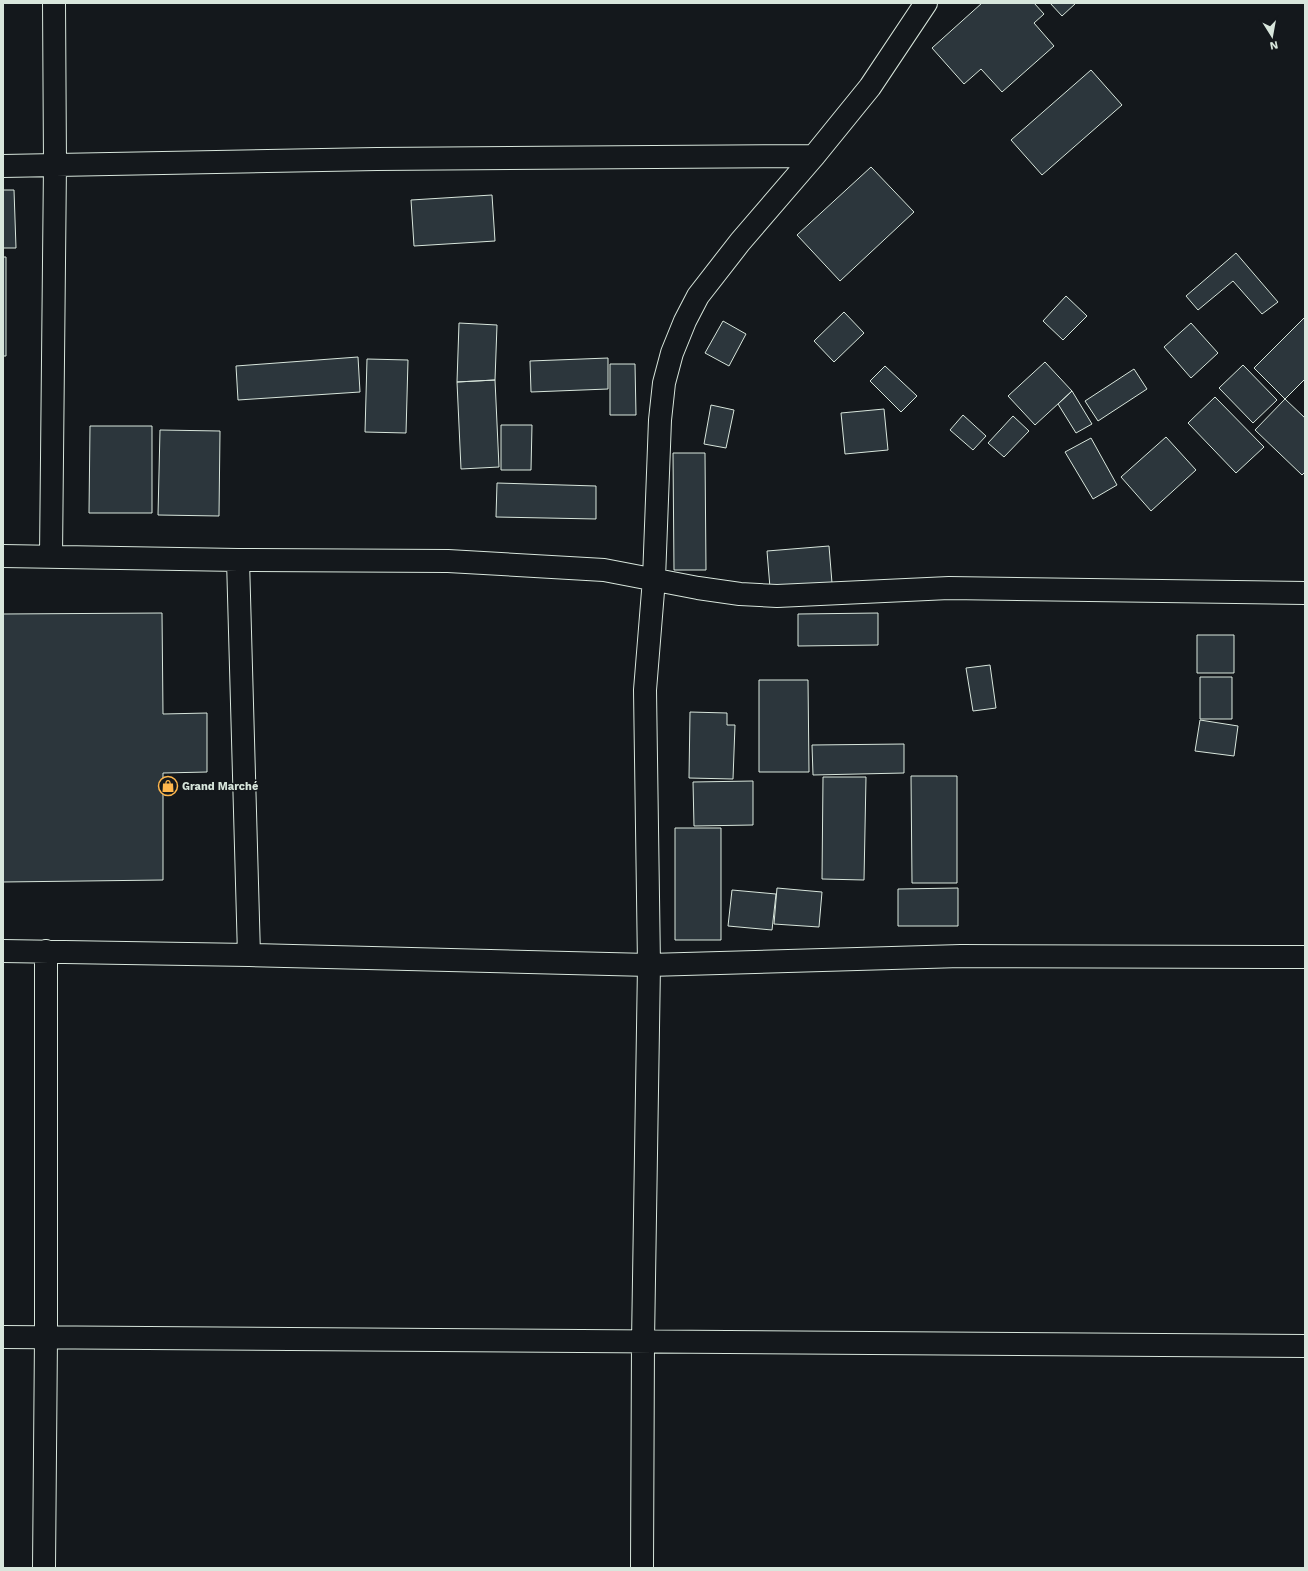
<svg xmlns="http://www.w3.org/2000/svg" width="1308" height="1571" font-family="'Work Sans',sans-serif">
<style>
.building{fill:#2c363c;stroke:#d8e6dc}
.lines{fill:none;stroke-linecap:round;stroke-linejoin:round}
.minor-casing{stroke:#d8e6dc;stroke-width:24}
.minor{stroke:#14181c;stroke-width:22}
.labels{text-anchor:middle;stroke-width:3;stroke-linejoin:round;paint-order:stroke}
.poi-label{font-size:11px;font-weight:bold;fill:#d8e6dc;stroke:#14181c;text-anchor:start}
</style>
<rect width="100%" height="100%" fill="#14181c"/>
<!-- building -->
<path class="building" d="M982,3H1034L1044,14L1034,23L1054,46L1002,92L981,69L964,84L932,48Z
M1050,3H1076L1062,16Z
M1091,70L1122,105L1042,175L1011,140Z
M871,167L914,212L840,281L797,235Z
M3,190H14L16,248H3Z
M492,195L495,241L414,246L411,200Z
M1236,253L1278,302L1262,314L1233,281L1198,310L1186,296Z
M3,257H6V356H3Z
M1066,296L1087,316L1063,340L1043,321Z
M844,312L864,333L834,362L814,341Z
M1305,317V379L1285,399L1254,368Z
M723,321L746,334L729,366L705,353Z
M459,323L497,325L495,380L457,382Z
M1191,323L1218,353L1191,378L1164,347Z
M358,357L360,392L238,400L236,366Z
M608,358V389L531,392L530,361Z
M367,359L408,360L406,433L365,432Z
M1045,362L1072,391L1035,425L1008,396Z
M610,364H635L636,415H610Z
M1243,365L1277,400L1253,423L1219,388Z
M885,366L917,396L901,412L870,381Z
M1134,369L1147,389L1098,421L1085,401Z
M495,380L499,467L461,469L457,382Z
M1072,391L1092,424L1076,433L1058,404Z
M1215,397L1264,447L1236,473L1188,423Z
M1285,399L1305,418V472L1302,475L1255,430Z
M711,405L734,410L726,448L704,444Z
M884,409L888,450L845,454L841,413Z
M963,415L986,436L973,450L950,430Z
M1013,416L1029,431L1004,457L988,443Z
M501,425H532L531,470H501Z
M90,426H152V513H89Z
M160,430L220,431L219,516L158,515Z
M1166,437L1196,470L1151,511L1121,477Z
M1091,438L1117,485L1093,499L1065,452Z
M673,453H705L706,570H674Z
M497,483L596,486V519L496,517Z
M829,546L832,583L770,588L767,551Z
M162,613L163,714L207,713V772L163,773V880L3,882V614Z
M878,613V645L798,646V614Z
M1197,635H1234V673H1197Z
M990,665L996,708L973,711L966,668Z
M1200,677H1232V719H1200Z
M759,680H808L809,772H759Z
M690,712L727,713V725H735L733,779L689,778Z
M1200,720L1238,726L1234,756L1195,751Z
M904,744V773L813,775L812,745Z
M911,776H957V883H912Z
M823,777H866L864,880L822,879Z
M753,781V825L694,826L693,782Z
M675,828H721V940H675Z
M777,888L822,892L819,927L774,924Z
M958,888V926H898V889Z
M732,890L776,894L772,930L728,926Z"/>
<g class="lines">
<defs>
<path id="minor" d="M3,166L377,159L814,156
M3,556L238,560L448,561L604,570L698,588L740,594L777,596L949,588L1305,593
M51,556L55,164L54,3
M238,560L249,955
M3,951L249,955L649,965L961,956L1305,957
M3,1337L1305,1346
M44,1568L46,1337V951
M642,1568L643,1342L649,965L645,690L654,579L660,420L664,383L672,353L685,321L698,296L740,242L814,156L870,87L926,3"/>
</defs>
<!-- minor casing -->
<use href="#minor" class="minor-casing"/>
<!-- minor -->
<use href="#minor" class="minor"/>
</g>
<!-- icons -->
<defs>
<symbol id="shop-ring" viewBox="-11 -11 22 22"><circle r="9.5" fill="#14181c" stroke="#ffb74d" stroke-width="1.5"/><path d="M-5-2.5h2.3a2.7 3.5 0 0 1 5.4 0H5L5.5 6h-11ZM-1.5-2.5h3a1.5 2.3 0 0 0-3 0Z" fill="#ffb74d"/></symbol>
</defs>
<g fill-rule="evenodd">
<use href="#shop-ring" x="157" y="775" width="22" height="22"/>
</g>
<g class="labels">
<!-- poi labels -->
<g class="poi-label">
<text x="182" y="790">Grand Marché</text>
</g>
</g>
<!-- border -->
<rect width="1308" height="1571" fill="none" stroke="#d8e6dc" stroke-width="8"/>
<!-- north arrow -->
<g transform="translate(1272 36) rotate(169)" stroke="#14181c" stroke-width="3" paint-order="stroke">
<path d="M0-3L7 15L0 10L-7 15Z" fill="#d8e6dc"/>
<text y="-6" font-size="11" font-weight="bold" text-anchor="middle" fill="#d8e6dc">N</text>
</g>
</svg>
